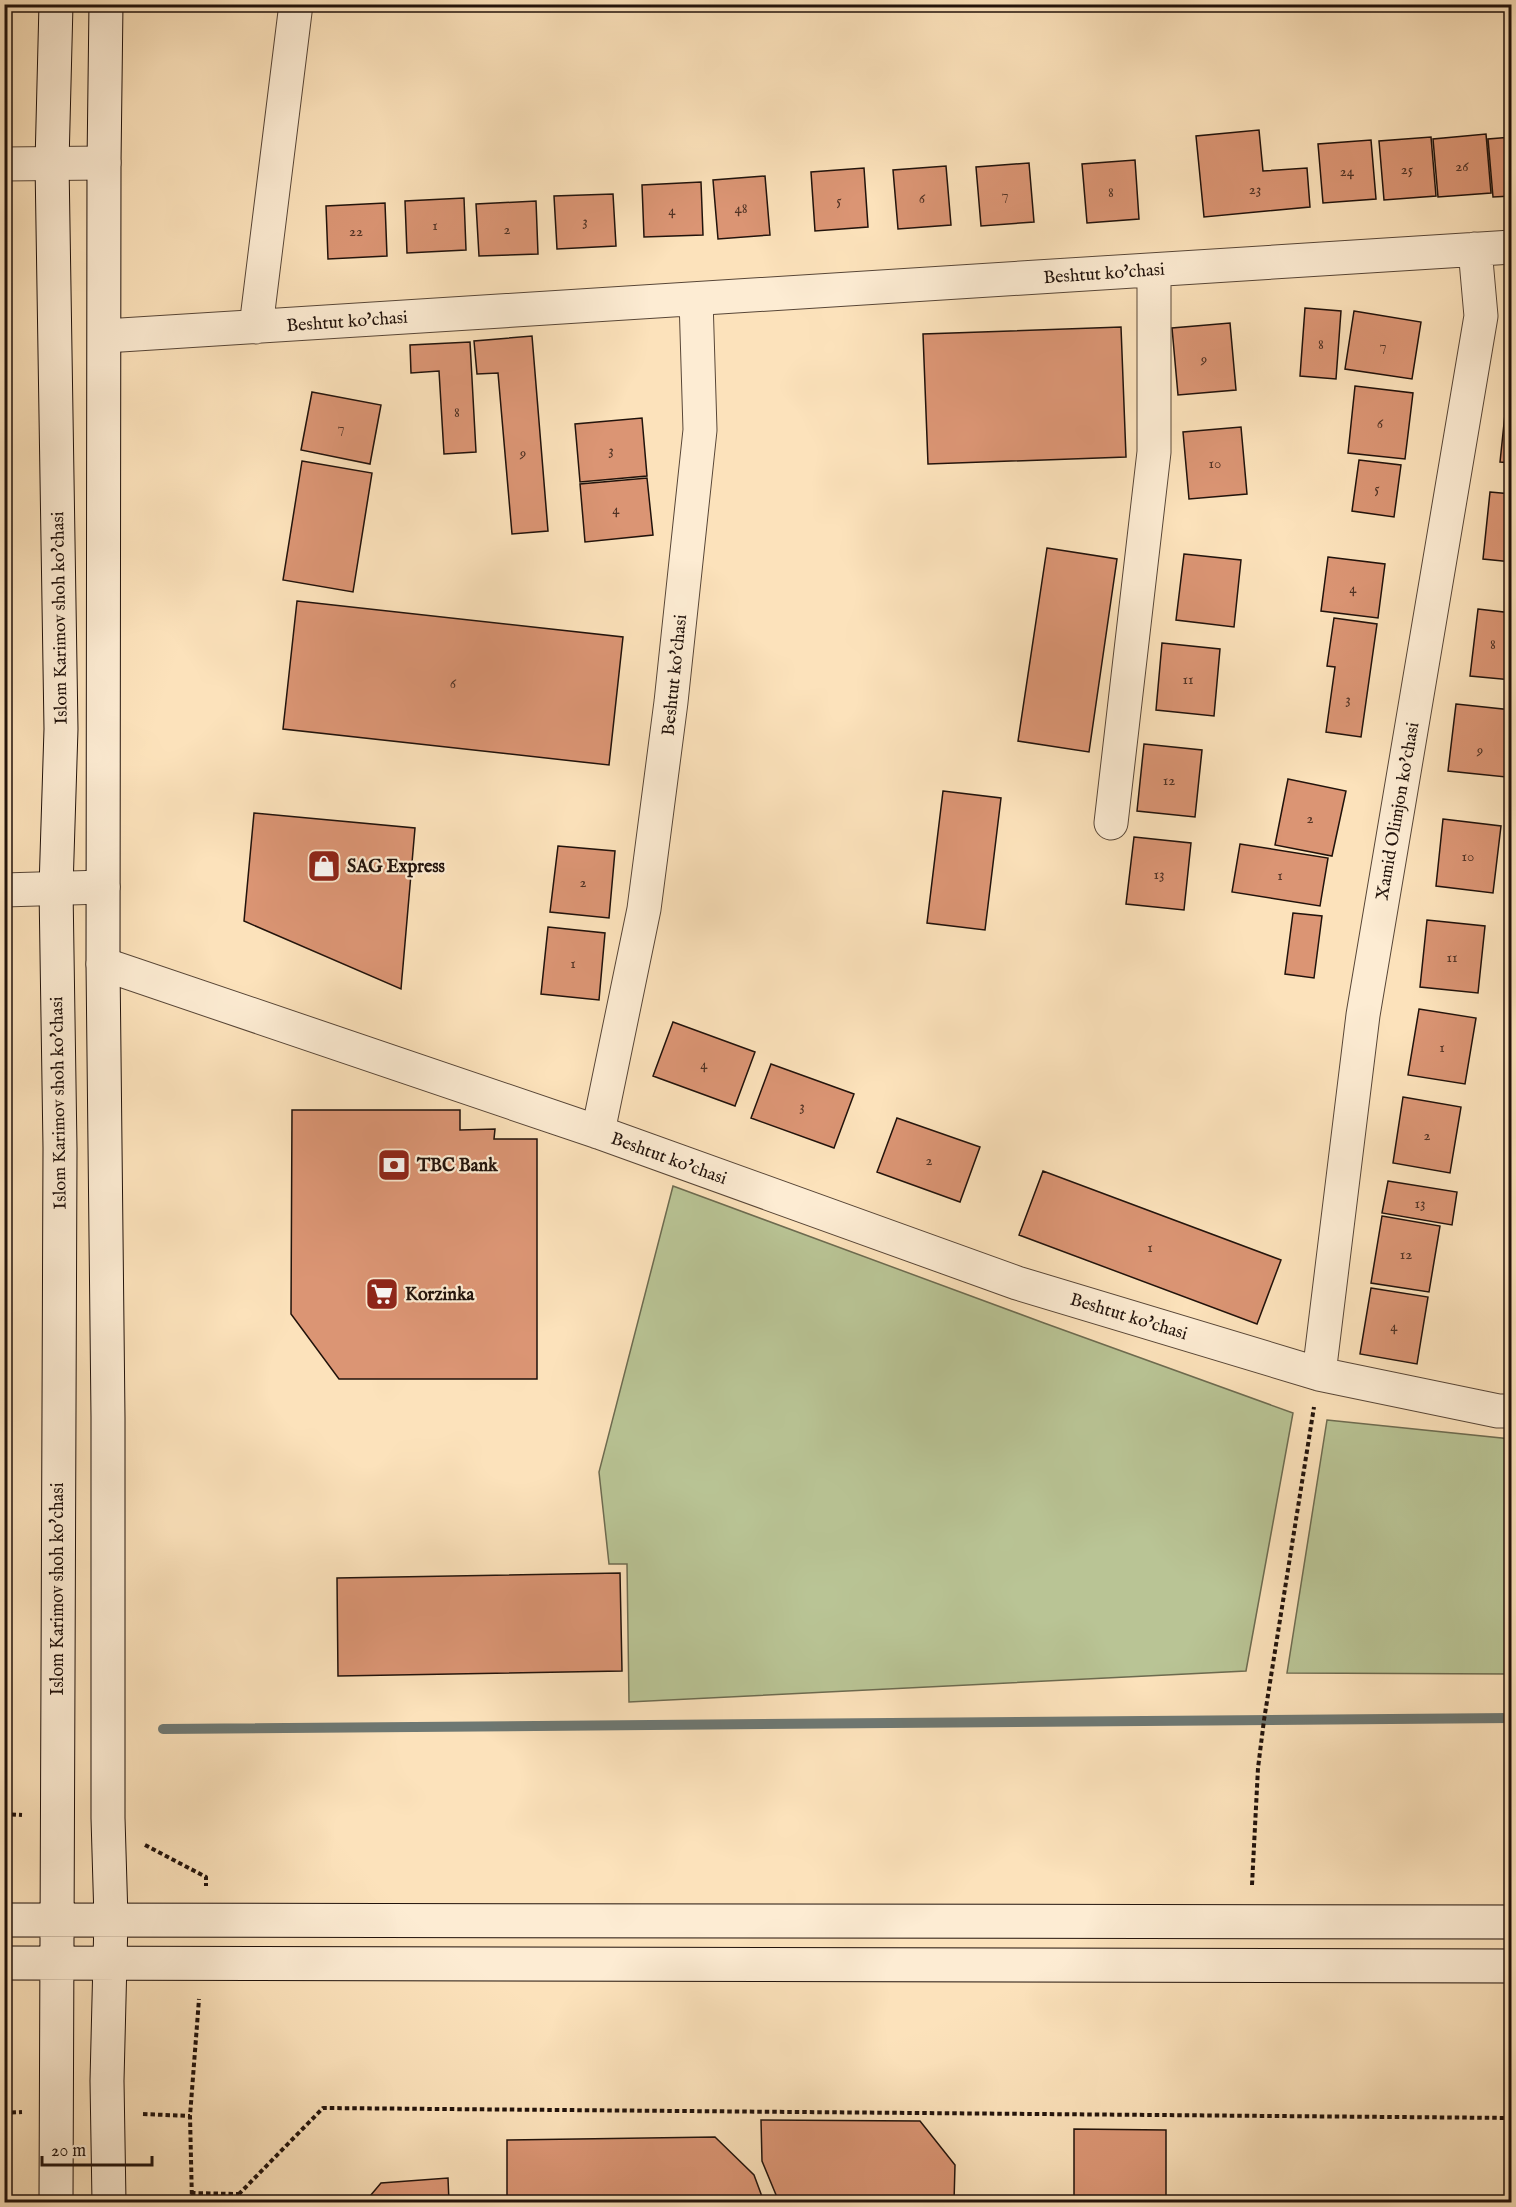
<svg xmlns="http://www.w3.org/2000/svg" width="1516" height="2207" font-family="'IM FELL English',serif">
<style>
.green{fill:#b9c495;stroke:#6d6b50;stroke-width:1.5}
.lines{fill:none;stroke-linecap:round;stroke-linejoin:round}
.stream{stroke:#6e7873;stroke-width:10}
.building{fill:#db9574;stroke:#21120b;stroke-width:1.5}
.minor-casing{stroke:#584637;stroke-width:35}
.secondary-casing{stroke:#21120b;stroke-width:35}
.path{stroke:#21120b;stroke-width:4;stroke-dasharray:4.5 3;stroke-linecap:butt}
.minor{stroke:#fdecd3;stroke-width:33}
.secondary{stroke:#fdecd3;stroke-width:33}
.labels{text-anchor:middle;stroke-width:4.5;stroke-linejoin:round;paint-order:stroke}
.number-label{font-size:15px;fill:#503325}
.street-label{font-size:18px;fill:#21120b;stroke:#fdecd3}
.poi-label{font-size:18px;font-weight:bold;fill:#21120b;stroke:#fdecd3;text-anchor:start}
</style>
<rect width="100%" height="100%" fill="#fce2bb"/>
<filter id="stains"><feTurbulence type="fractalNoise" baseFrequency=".00333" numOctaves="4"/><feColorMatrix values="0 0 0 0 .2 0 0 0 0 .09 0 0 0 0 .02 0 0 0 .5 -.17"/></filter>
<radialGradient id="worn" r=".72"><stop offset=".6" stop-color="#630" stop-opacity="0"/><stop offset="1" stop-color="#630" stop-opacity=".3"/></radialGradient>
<!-- green -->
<path class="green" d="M673,1186L1044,1323L1293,1413L1246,1671L629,1702L627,1564H609L599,1472Z
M1327,1420L1511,1439V1674L1287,1673Z"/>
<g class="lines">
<!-- stream -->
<path class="stream" d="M163,1729L1512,1718"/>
</g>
<!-- building -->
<path class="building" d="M1259,130L1263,171L1307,168L1310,207L1204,217L1196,136Z
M1486,134L1491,193L1438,197L1433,139Z
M1431,137L1436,196L1384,200L1379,141Z
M1512,137V196L1493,197L1488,139Z
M1371,140L1376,199L1323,203L1318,144Z
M1135,160L1139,219L1087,223L1082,164Z
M1029,163L1034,222L981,226L976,167Z
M946,166L951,225L898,229L893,170Z
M864,168L868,227L815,231L811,172Z
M765,176L770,235L718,239L713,180Z
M701,182L703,235L644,237L642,185Z
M613,194L616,246L557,249L554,196Z
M464,198L466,250L407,253L405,201Z
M536,201L538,254L479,256L476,204Z
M385,203L387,256L328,259L326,206Z
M1305,308L1341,311L1336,379L1300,376Z
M1354,311L1421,322L1412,379L1345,369Z
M1230,323L1236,390L1178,395L1172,328Z
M1121,327L1126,457L928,464L923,334Z
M1512,333V384L1506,383Z
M532,336L548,531L512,534L498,373L477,374L474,341Z
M470,342L476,452L444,454L439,371L411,373L410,345Z
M1355,386L1413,393L1405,459L1348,453Z
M312,392L381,405L370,464L301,450Z
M1507,395H1512V463L1500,462Z
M642,418L647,476L580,482L575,424Z
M1241,427L1247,494L1189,499L1183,432Z
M1359,460L1401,465L1394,517L1352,511Z
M302,461L372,473L353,592L283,580Z
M647,478L653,535L585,542L580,484Z
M1490,492L1512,494V562L1483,559Z
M1047,548L1117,559L1089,752L1018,741Z
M1184,554L1241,560L1234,627L1176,620Z
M1328,557L1385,564L1378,618L1321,611Z
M297,601L623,637L609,765L283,729Z
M1478,609L1512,613V680L1470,676Z
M1334,618L1377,624L1361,737L1326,732L1335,667L1327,666Z
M1162,643L1220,649L1214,716L1156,710Z
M1456,704L1512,710L1506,777L1448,771Z
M1144,744L1202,750L1195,817L1137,811Z
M1288,779L1346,791L1332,856L1275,845Z
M943,791L1001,798L985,930L927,923Z
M254,813L415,828L401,989L244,921Z
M1443,819L1501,826L1493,893L1436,886Z
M1134,837L1191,843L1184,910L1126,904Z
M1240,844L1328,858L1320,906L1232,892Z
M558,846L615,851L609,918L550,912Z
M1293,913L1322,916L1314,978L1285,974Z
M1427,920L1485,926L1478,993L1420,987Z
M548,927L605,933L599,1000L541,994Z
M1419,1009L1476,1018L1465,1084L1408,1075Z
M673,1022L755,1052L735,1106L653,1076Z
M771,1064L854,1094L834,1148L751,1118Z
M1403,1097L1461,1107L1450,1173L1393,1163Z
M292,1110H460V1130L495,1129L494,1139H537V1379H339L291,1314Z
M897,1118L980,1147L960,1202L877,1172Z
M1043,1171L1281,1260L1257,1324L1019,1235Z
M1388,1181L1457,1192L1452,1225L1382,1213Z
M1382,1216L1440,1226L1429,1292L1371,1283Z
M1371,1288L1428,1297L1417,1364L1360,1354Z
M620,1573L622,1671L338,1676L337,1578Z
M761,2120L920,2121L955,2165L954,2202H779L762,2161Z
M1074,2129L1166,2130V2202H1074Z
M715,2137L754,2175L764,2202H507V2140Z
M448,2178L449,2202H365L381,2183Z"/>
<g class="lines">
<defs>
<path id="minor" d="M4,164L104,163
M256,327L296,4
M105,336L1512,247
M1111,823L1154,452V270
M4,890L103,887
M103,964L598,1132L1017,1283L1319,1374L1498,1411H1512
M598,1132L644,909L671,702L700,430L696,299
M1319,1374L1363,1015L1481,316L1475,249"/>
<path id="secondary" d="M106,4L104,163L103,964L108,1417V1818L111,1919L107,2081L109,2202
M4,1920L1512,1922
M4,1963L1512,1966
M56,2202L60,1148L56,888L61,729L52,163L56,4"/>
</defs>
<!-- minor casing -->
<use href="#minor" class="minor-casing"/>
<!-- secondary casing -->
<use href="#secondary" class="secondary-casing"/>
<!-- path -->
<path class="path" d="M4,1814L22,1815
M145,1845L206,1877V1886
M1252,1885L1258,1768L1264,1720L1314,1407
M4,2113L22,2112
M143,2114L190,2116
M191,2193L239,2194
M192,2202L190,2116L199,1999
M239,2202V2194L323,2108L1512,2118"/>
<!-- minor -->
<use href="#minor" class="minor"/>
<!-- secondary -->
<use href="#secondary" class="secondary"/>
</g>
<!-- icons -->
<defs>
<symbol id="shop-square" viewBox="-11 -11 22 22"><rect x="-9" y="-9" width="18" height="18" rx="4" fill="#8f2418" stroke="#fdecd3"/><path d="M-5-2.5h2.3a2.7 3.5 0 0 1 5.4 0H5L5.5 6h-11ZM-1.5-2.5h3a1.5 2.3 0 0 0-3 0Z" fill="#fff"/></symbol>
<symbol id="bank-square" viewBox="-11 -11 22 22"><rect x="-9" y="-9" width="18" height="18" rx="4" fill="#8f2418" stroke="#fdecd3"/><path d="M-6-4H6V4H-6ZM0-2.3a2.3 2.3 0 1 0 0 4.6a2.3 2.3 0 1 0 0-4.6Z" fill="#fff"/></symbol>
<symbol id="supermarket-square" viewBox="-11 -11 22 22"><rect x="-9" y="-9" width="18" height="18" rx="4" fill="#8f2418" stroke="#fdecd3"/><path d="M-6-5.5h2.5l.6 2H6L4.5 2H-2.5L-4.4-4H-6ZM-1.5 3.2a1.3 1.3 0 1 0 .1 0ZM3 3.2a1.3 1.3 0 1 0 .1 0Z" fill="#fff"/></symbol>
</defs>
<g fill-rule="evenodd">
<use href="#shop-square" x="305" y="847" width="38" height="38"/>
<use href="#bank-square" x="375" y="1146" width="38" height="38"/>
<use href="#supermarket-square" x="363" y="1275" width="38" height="38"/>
</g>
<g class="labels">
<!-- number labels -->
<g class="number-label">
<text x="1462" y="171">26</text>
<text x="1407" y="174">25</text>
<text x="1347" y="176">24</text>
<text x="1255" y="194">23</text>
<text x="1111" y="197">8</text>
<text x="1005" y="199">7</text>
<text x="922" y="203">6</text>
<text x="839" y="205">5</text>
<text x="741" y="213">48</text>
<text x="672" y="215">4</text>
<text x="585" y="226">3</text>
<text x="435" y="230">1</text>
<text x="507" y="234">2</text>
<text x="356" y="236">22</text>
<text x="1321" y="349">8</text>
<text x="1383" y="350">7</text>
<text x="1204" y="364">9</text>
<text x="457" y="417">8</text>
<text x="1380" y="428">6</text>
<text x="341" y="432">7</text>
<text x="611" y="455">3</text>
<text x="523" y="458">9</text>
<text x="1215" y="468">10</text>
<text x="1377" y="493">5</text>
<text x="616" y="514">4</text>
<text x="1353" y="593">4</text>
<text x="1493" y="649">8</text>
<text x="1188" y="684">11</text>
<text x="453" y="688">6</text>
<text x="1348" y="704">3</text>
<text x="1480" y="755">9</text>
<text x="1169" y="785">12</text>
<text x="1310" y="823">2</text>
<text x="1468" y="861">10</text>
<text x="1159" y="879">13</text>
<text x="1280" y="880">1</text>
<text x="583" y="887">2</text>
<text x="1452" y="962">11</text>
<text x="573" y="968">1</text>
<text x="1442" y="1052">1</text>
<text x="704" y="1069">4</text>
<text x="802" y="1111">3</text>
<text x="1427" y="1140">2</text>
<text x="929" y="1165">2</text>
<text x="1420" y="1208">13</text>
<text x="1150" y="1252">1</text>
<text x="1406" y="1259">12</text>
<text x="1394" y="1331">4</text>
</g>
<!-- street labels -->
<g class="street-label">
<text transform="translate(1104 273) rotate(-4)" y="6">Beshtut ko'chasi</text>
<text transform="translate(347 321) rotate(-4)" y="6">Beshtut ko'chasi</text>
<text transform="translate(59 618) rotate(-91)" y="6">Islom Karimov shoh ko'chasi</text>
<text transform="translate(674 675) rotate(-84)" y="6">Beshtut ko'chasi</text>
<text transform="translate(1397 811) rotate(-80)" y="6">Xamid Olimjon ko'chasi</text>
<text transform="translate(58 1103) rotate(-91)" y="6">Islom Karimov shoh ko'chasi</text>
<text transform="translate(669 1158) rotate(20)" y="6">Beshtut ko'chasi</text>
<text transform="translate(1129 1316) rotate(17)" y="6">Beshtut ko'chasi</text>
<text transform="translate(57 1589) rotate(-90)" y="6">Islom Karimov shoh ko'chasi</text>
</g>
<!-- poi labels -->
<g class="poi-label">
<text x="347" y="872">SAG Express</text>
<text x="417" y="1171">TBC Bank</text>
<text x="405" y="1300">Korzinka</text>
</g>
</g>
<!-- margin -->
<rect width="1516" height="2207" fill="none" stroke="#fce2bb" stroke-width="24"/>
<rect x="6" y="6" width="1504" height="2195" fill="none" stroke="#21120b" stroke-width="3"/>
<rect x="12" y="12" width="1492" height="2183" fill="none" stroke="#21120b" stroke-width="1.5"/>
<!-- scale -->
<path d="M42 2156v9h110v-9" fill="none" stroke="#21120b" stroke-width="3"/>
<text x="51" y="2156" font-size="18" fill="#21120b" stroke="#fdecd3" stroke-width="4.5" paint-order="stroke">20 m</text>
<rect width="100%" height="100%" filter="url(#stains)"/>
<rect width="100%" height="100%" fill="url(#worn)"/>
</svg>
